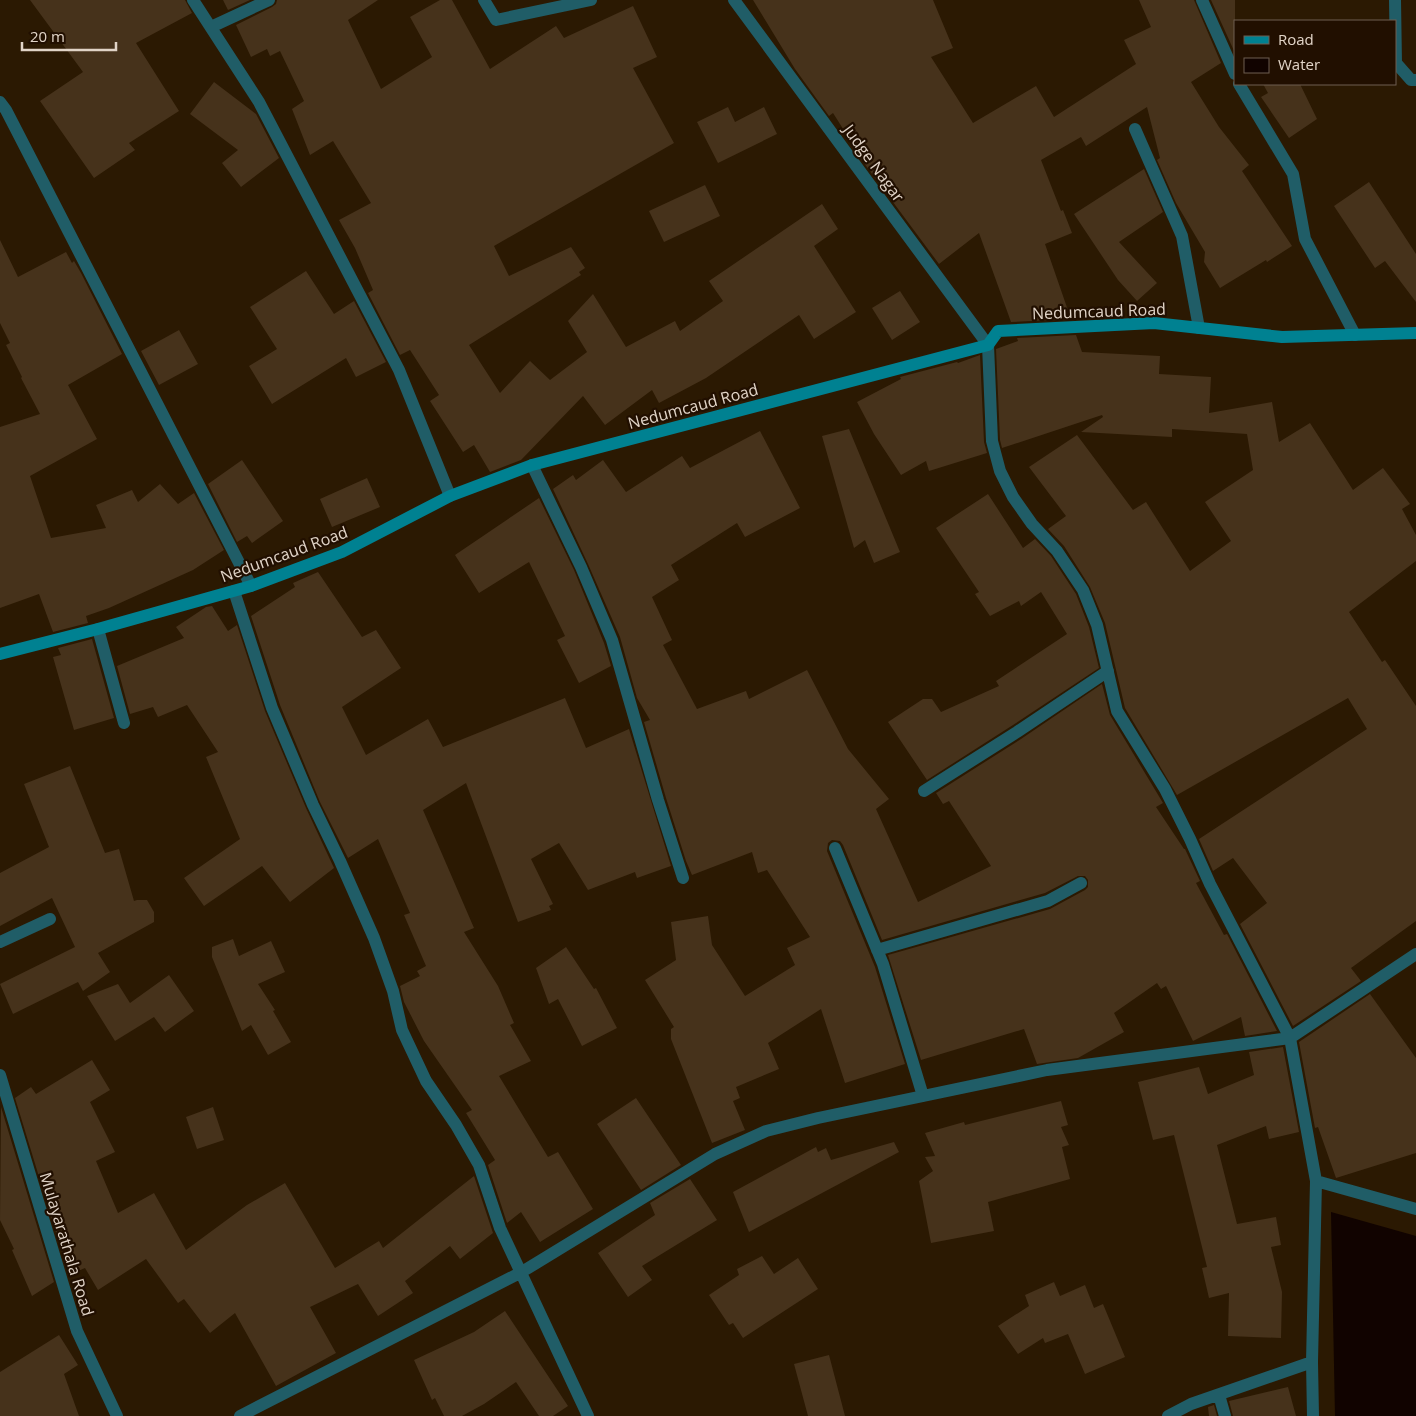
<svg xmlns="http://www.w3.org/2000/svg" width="1416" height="1416" font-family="'Open Sans',sans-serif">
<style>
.water{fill:#110300}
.building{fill:#46321b}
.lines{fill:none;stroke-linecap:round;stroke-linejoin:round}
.lane{stroke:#205d67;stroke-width:12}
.street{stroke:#205d67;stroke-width:12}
.secondary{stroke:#008191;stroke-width:12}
.labels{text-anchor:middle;stroke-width:4.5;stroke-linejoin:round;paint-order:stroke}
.street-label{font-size:16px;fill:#e1d4c7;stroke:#210f00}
</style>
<rect width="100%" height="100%" fill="#2b1902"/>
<!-- water -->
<path class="water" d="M1331,1212L1416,1236V1416H1335Z"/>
<!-- building -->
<path class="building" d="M30,0H185L192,13L136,43L179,111L129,143L135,150L94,178L40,101L83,72Z
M223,0H250L228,10Z
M277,0H378L348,20L381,89L432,57L410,17L440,0H452L490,69L556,26L564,38L633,6L657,57L633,68L674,143L494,246L509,276L571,247L585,268L579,272L581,275L469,345L500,393L530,361L550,380L587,352L568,321L593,294L626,347L675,321L680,331L723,301L709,281L822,204L838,229L814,246L856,312L814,339L799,315L706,378L659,403L652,390L605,425L583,396L521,460L490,472L474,445L463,452L430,401L439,395L410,350L400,355L368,293L373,290L355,248L339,220L371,203L333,141L310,155L292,109L304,101L280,51L270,56L267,49L251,57L236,25L272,7L276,4Z
M753,0H933L953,48L931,57L973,123L1036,86L1054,117L1136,64L1124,40L1151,27L1139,0H1194L1221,63L1191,82L1219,127L1249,165L1242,171L1292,246L1267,262L1266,260L1220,288L1204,262L1205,252L1176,203L1157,160L1160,158L1147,107L1086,146L1081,137L1041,160L1061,211L1063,210L1072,233L1045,244L1071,319L1011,322L979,233L939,264L858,155L859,154L833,113L829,116L795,69Z
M1211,0H1235V53Z
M214,82L256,114L279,158L241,187L222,163L238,150L190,114Z
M1263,84H1300L1317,119L1289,138L1261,97L1268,93Z
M728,107L735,122L764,107L777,134L718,163L697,122Z
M1144,169L1163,212L1119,242L1157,283L1137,301L1118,280L1074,214Z
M1369,182L1416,254V302L1385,261L1375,268L1334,206Z
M705,185L720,216L664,242L649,211Z
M0,240L18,277L66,252L72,263L74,261L81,273L122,354L68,385L97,439L30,476L51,538L106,528L96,505L132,490L138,502L160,484L178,504L194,493L224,550L193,570L109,608L86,616L88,623L53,632L39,594L0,608V427L40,414L21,378L22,377L6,345L10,343L0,323Z
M306,271L334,314L354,301L386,362L356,377L346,358L272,404L249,366L277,349L250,307Z
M900,291L920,322L892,340L872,308Z
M179,330L198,364L159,385L141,351Z
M1076,335L1082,352L1160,356L1159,374L1211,377L1209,413L1272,402L1279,442L1310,423L1353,490L1383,468L1410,504L1402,509L1416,535V561L1349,612L1382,662L1385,660L1416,706V921L1351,968L1361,981L1293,1026L1240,924L1267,903L1233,858L1213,871L1199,839L1367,729L1348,698L1177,795L1125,708L1105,623L1090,587L1064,546L1048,529L1066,516L1029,467L1077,435L1133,510L1146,502L1190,571L1231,541L1205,502L1253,470L1247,434L1172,429V437L1081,432L1103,417L1102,415L1002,448L1000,440L996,349L1018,341L1017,338Z
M980,355L984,442L987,453L929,471L926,461L901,475L874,434L857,402L901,379L900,377L957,362L958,363Z
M849,429L900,552L874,563L865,540L854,548L822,436Z
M760,431L800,508L745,537L737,523L671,565L679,580L652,597L672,640L663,645L697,709L746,691L749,699L807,670L848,749L889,799L876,809L918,902L991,866L949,801L943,804L936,793L1021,739L1102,684L1110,715L1163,803L1156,807L1184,849H1185L1200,881L1196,883L1224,935L1227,934L1277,1031L1245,1036L1241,1017L1193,1041L1166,986L1161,989L1157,983L1114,1013L1124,1032L1078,1058L1037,1064L1024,1029L921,1060L888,955L1050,909L1085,890L1088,887V880L1085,876H1078L1045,893L882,940L843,845L840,841L832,840L828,843L827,851L875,967L905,1064L845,1083L821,1009L768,1043L779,1069L736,1087L740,1098L733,1101L745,1130L712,1143L671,1039V1029L674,1027L645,980L676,960L671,922L708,916L712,945L745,996L795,965L787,948L810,937L767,870L758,873L752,852L692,875L686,861L666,798L644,722L650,720L637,698L620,637L588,564L553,489L573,475L576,480L603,460L626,492L682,456L690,468Z
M242,460L283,521L252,543L247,536L237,542L208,484Z
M367,478L380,507L332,527L320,499Z
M988,494L1023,548L1035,539L1051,556L1076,594L1089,627L1099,668L1013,725L927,780L888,722L923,699H932L941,712L999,686L996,681L1067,634L1041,592L1021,606L1019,601L990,616L975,594L979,592L936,528Z
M539,498L574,570L604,643L611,666L579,683L557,640L565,636L529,562L479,593L455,555Z
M318,572L362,637L376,630L401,668L342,707L366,755L428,719L443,747L565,698L586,748L629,729L671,866L637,878L635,872L588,890L559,843L531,859L553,904L549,906L551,910L518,922L466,783L423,810L474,928L464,932L498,986L514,1023L510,1025L531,1061L499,1076L548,1157L558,1152L593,1209L540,1242L521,1212L507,1223L488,1165L495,1160L466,1113L472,1110L424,1041L404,1002L400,986L420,976L417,971L426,966L404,915L410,913L378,839L348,858L320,802L280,705L251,616L295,587L293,583Z
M212,606L228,631L237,625L265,711L306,808L334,868L290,902L262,866L204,906L184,878L240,839L206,757L218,752L187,705L158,717L153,707L130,714L117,666L184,638L176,627L206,607Z
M92,639L114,718L74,730L53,657L61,655L58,648Z
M70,766L105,853L119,849L134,901L137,900H147L154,912V922L98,953L110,972L83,991L78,982L13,1014L0,984L75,947L52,898L0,926V873L49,847L24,784Z
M233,939L239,956L271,941L285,972L258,984L275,1010L273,1011L291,1042L268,1055L251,1025L242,1031L212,957V947Z
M566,947L594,989L596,988L617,1028L582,1046L558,999L549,1004L536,968Z
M169,975L194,1011L165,1032L154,1017L115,1041L87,996L118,984L130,1003Z
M1370,994L1416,1058V1153L1336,1178L1318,1127L1315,1128L1299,1042Z
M1283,1047L1299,1132L1269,1139L1266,1126L1217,1145L1237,1224L1276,1217L1281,1245L1271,1247L1282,1292L1281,1338L1228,1336L1229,1293L1209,1298L1202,1268L1207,1267L1174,1135L1153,1140L1138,1082L1199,1067L1208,1094L1254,1075L1249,1052Z
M92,1060L110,1090L90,1102L115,1152L96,1161L118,1213L154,1193L186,1250L247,1205L285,1183L335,1268L379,1241L383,1248L474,1176L493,1233L460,1259L450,1246L405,1281L413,1293L378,1316L358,1284L310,1307L336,1353L276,1386L235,1313L210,1333L184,1299L178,1303L146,1259L98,1290L85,1268L69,1275L15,1098L31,1087L36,1094Z
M636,1098L681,1165L641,1190L597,1124Z
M1061,1101L1068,1125L1061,1127L1069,1145L1062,1147L1070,1179L988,1202L994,1231L931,1243L919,1181L933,1171L925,1157L935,1156L925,1133L964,1122L965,1125Z
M1,1107L54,1282L32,1296L12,1250L14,1249L0,1220Z
M213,1107L224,1140L197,1149L186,1117Z
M894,1142L899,1152L749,1232L733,1192L816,1147L818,1152L826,1148L831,1160Z
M690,1179L717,1220L642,1266L652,1280L628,1297L598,1253L655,1215L650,1203Z
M762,1256L774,1274L798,1258L818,1289L743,1338L733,1323L729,1325L709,1295L739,1275L737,1269Z
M1054,1282L1060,1296L1085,1285L1094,1308L1103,1304L1125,1357L1085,1374L1068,1334L1045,1343L1043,1338L1018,1354L998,1326L1029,1306L1025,1295Z
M505,1311L568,1406L553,1416H539L516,1382L484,1404L462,1416H444L435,1398L432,1400L414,1360L474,1332Z
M59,1335L78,1365L64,1374L79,1416H0V1372Z
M829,1355L845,1416H808L794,1364Z
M1288,1387L1296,1416H1233L1229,1401Z
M1214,1405L1217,1416H1209L1208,1407Z"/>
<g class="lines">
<!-- lane -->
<path class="lane" d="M0,942L50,919"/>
<!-- street -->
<path class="street" d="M193,0L259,102L399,370L450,496
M484,0L496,20L591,0
M734,0L988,345L992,441L1000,471L1013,497L1032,524L1057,551L1083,590L1097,625L1117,711L1165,789L1190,839L1210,884L1290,1038L1316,1181L1312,1362L1313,1416
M1202,0L1235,74
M1395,0L1396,63L1411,80H1416
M211,27L269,0
M1239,84L1293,174L1305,239L1355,335
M0,102L6,110L251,586
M1135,129L1182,236L1199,328
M532,465L581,567L612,640L658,800L683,878
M234,591L272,708L313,805L340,861L374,938L393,991L402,1030L426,1081L456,1125L479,1165L500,1228L588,1416
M98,629L124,723
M924,791L1017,732L1108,671
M835,848L883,964L923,1096
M877,950L1048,901L1081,883
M0,1075L77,1331L117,1416
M1316,1181L1416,1209
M1219,1395L1225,1416
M240,1416L520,1273L715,1154L766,1131L818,1118L1047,1070L1290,1038L1416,954
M1168,1416L1191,1404L1312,1362"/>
<!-- secondary -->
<path class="secondary" d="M0,654L98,629L251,586L342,552L450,496L532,465L988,345L998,331L1154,323L1282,337L1416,333"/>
</g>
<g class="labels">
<!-- street labels -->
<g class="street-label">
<text transform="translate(874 163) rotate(54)" y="6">Judge Nagar</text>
<text transform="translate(1099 311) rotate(-2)" y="6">Nedumcaud Road</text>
<text transform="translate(693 406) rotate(-15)" y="6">Nedumcaud Road</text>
<text transform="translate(284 554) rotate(-20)" y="6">Nedumcaud Road</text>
<text transform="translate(67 1244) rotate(73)" y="6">Mulayarathala Road</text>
</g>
</g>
<!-- legend -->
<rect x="1234" y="20" width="162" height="65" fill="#210f00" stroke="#6e5e50"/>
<rect x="1244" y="36" width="25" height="8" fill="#008191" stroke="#6e5e50"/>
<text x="1278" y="45" font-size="15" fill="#e1d4c7">Road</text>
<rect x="1244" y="58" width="25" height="15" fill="#110300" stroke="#6e5e50"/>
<text x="1278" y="70" font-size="15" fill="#e1d4c7">Water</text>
<!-- scale -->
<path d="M22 42v8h94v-8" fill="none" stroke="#e1d4c7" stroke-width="2.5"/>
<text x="30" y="42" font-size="15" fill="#e1d4c7" stroke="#210f00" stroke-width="4" paint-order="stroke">20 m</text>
</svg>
